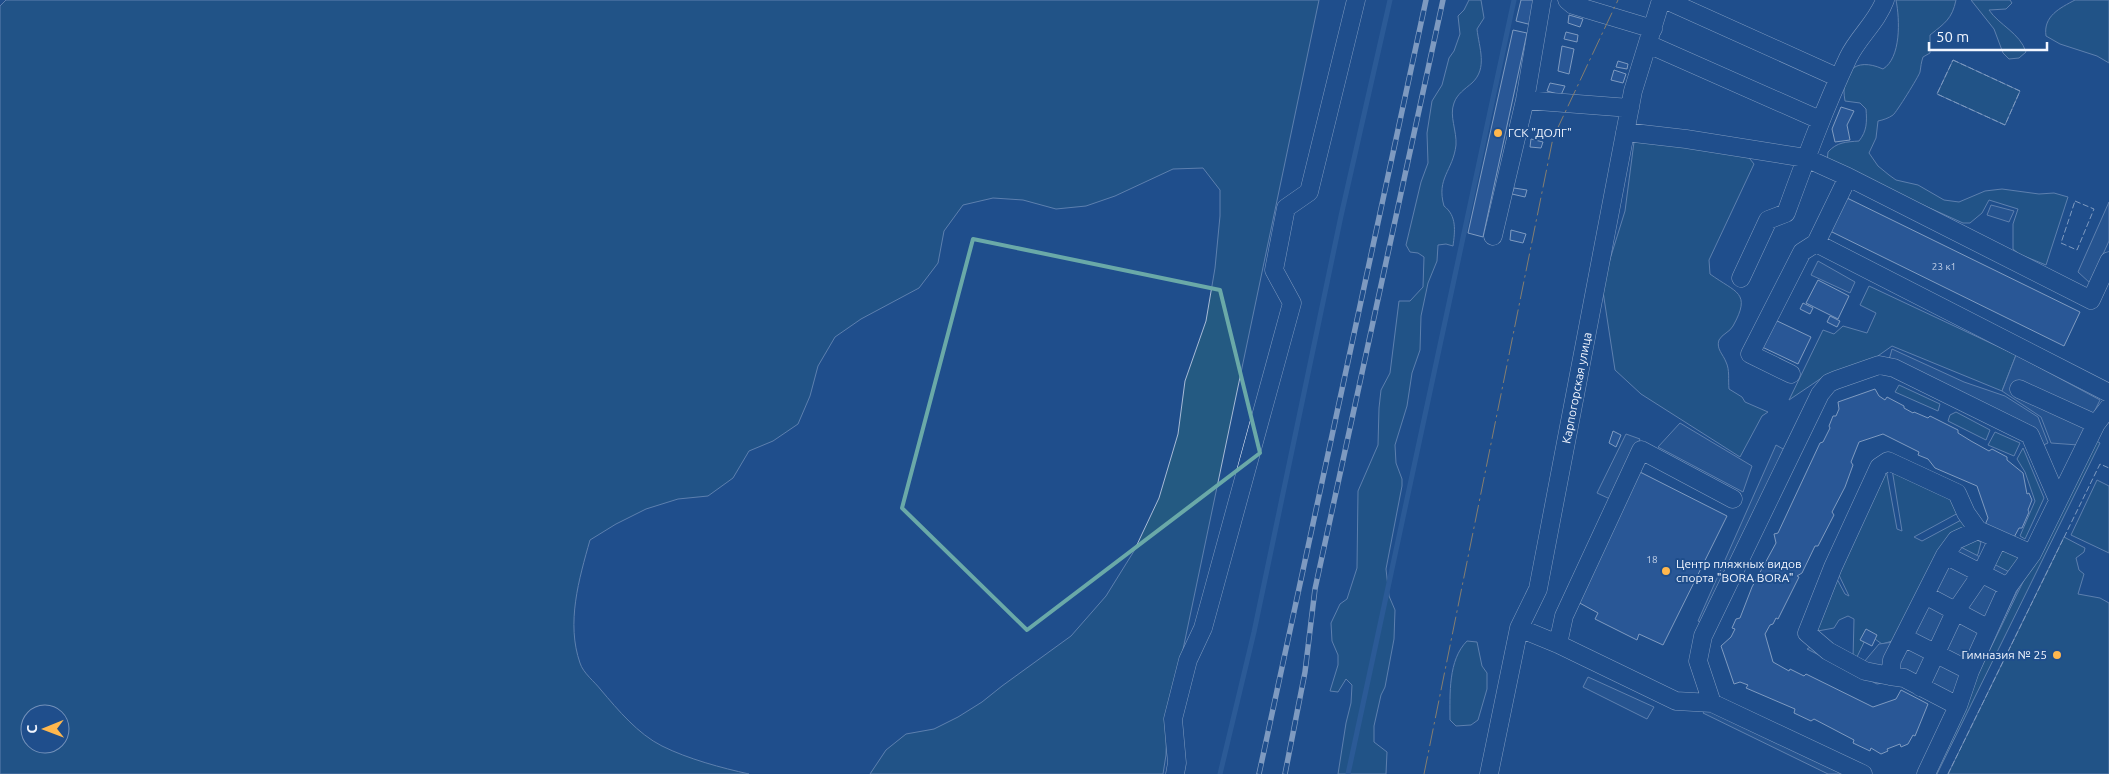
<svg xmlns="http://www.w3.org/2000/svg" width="2109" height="774" font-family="Ubuntu,sans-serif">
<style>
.green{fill:#245a82;stroke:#a8bbd7;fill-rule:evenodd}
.parking{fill:#305b95;stroke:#a8bbd7}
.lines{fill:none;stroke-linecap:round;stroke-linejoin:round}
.stream{stroke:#3b69a3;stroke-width:5}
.building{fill:#3563a3;stroke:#f2f6ff}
.minor-casing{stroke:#f2f6ff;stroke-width:19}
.minor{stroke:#1f4e8c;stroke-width:18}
.rail-casing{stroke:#f2f6ff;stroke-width:5.5}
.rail{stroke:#1f4e8c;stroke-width:4;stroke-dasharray:11;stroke-linecap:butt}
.fence{stroke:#f2f6ff;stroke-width:1;stroke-dasharray:6 2.5;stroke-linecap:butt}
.power{stroke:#ffb74d;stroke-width:1;stroke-dasharray:18 4 2.5 4;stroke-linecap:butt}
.marked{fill:none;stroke:#6aa9a8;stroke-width:4;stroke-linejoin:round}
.poi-dot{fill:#ffb74d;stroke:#1f4e8c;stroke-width:2}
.labels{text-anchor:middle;stroke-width:4;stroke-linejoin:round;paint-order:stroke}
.number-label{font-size:10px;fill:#c3d1e8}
.poi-label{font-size:12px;fill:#f2f6ff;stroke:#1f4e8c;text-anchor:start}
.street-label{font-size:12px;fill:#f2f6ff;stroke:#1f4e8c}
</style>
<rect width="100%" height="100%" fill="#1f4e8c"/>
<!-- green -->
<path class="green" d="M6,0H1319L1181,659L1167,717L1166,755L1163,774H870L886,750L906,734L934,729L958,717L982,702L1002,686L1071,636L1106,596L1134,551L1159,498L1178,434L1185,381L1206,321L1215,268L1220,216V190L1203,168L1173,169L1115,196L1086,206L1056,209L1023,200L993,198L963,205L944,231L938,263L919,288L861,319L835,337L818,366L810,396L798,424L773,441L749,451L733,478L708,496L678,499L646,509L616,524L590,540C579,579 566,623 580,663C583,673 595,682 601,690C618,710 638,734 662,746C688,759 722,768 749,774H0V6ZM30,714H60V744H30Z
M1469,0H1481L1484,18L1477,29C1479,48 1488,68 1472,83C1465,89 1457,94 1454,103C1449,116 1457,131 1456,145C1453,171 1436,178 1444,206C1457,216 1455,231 1453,246L1446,244L1438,245L1437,261L1428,283L1421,316L1420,350L1412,373L1407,406L1395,445L1396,463L1402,479V486L1386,569L1389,596L1395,610L1394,639L1385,687L1381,695L1374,726V742L1387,752L1386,774H1338L1346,723L1351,703L1352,685L1346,679L1338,692L1330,691L1338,665V655L1332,641L1331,623L1340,604L1347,599L1357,568L1358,491L1378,445L1379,408L1381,390L1390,373L1399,301H1410L1423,287L1424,257L1418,253L1410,252L1406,245L1421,182L1428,163L1427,133L1432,101L1442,85L1449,58L1454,51L1460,34L1458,16L1464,10Z
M1896,0H1956C1952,19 1945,23 1930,35V53L1923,57C1921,63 1921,66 1920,72C1919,76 1896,113 1893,115C1889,118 1883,120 1878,121L1876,138L1869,153L1878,166L1889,175L1896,180L1918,185L1944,200L1959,202L1985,191L2002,189L2039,194L2054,193L2068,197L2046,265L2019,254L2013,249V224L2018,209L1989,200L1982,213L1970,223H1963L1827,162L1828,152C1837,142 1846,142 1859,141C1867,131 1867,122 1866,109L1860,103L1845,101C1840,73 1854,56 1883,69C1901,58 1900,20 1896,0Z
M1971,0H2010L2012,3L2006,9L1989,10C1999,25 2020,33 2026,52L2019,58L2009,59L2003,53L1994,29Z
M2075,0H2109V63L2097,56L2060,44L2046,36C2043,16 2060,8 2075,0Z
M1953,60L2020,91L2005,125L1937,94Z
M1641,141L1746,154L1754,164L1709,260L1710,274C1736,293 1752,292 1733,326C1730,332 1722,334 1719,340C1716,349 1723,354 1726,362C1730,370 1728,380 1729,389L1742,397L1745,402L1768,412L1762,416L1740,457L1641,394L1615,370L1602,285L1625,211L1634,142Z
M1869,286L2016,355L2002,391L1892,346L1875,358L1823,377L1789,400L1823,330L1834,334L1843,326L1867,333L1876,313L1860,305Z
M1899,385L1940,404L1938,411L1895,392Z
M1956,412L1990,430L1986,440L1948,421L1950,415Z
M1995,432L2020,443L2014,456L1988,445Z
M2093,439L2100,443L1937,774H1929Z
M2023,448L2044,498L2025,539L2020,536L2035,501L2025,472L2017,459Z
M1886,469L1897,529L1902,531L1892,469L1954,500L1960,512L1914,537L1922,541L1963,519L1968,529L1899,639L1882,644L1868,634L1856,659H1853L1854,619L1848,616L1839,620L1834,628L1807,633L1837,579L1845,594L1849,596L1837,571Z
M2097,480L2109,486V553L2071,535Z
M1970,536L1981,542L1978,554L1972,559L1962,555L1961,546Z
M2064,537L2085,548L2084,552L2076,558L2079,570L2084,574L2078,594L2100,598L2109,603V774H1948Z
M2003,549L2019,557L2020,561L2011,576L1995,568L1996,555Z
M1467,641L1477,642L1482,666L1487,673V689L1478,720L1471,725L1456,726L1450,720C1450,694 1448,660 1467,641Z"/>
<!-- parking -->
<path class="parking" d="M2109,202V241L2090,283L2078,272Z
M1991,205L2014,211L2009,222L1987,215Z
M1818,261L1855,282L1850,293L1811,275Z
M1892,349L1964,382L2005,396L2038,417L2048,443L2041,446L1889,360Z
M2016,355L2100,400L2078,445L2051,443L2041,417L2002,391Z
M1680,423L1752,466L1743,492L1658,447Z
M1626,434L1640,439L1610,499L1597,493Z
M1776,445L1785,450L1704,624L1698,621Z
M1949,541L2023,579L1928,774L1953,707L1899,680L1877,684L1807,649L1824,639L1864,662L1879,644L1901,641Z
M1588,677L1654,707L1647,719L1583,687Z
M1707,706L1849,774H1828L1703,713Z"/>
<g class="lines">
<!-- stream -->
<path class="stream" d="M1220,774L1254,632L1341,216L1390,0
M1348,774L1514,0"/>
</g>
<!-- building -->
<path class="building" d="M1521,0H1538L1532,25L1516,21Z
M1569,15L1583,19L1580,27L1568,23Z
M1513,30L1527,33L1483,237L1468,233Z
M1566,32L1578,35L1577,42L1564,39Z
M1562,46L1574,49L1569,74L1558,71Z
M1618,61L1628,64L1627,69L1616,67Z
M1614,70L1626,74L1623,83L1611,80Z
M1550,83L1565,86L1561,95L1547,91Z
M1841,107L1854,111L1847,125L1850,140L1835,142L1832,129Z
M1531,139L1543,142L1541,148L1530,147Z
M1514,188L1527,190L1525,197L1512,194Z
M1845,197L2080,312L2064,346L1828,230Z
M1511,230L1526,234L1523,243L1510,240Z
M1818,280L1849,296L1838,319L1806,303Z
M1803,303L1813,308L1810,314L1800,309Z
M1830,316L1840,321L1837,327L1827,322Z
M1773,319L1811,337L1798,364L1760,346Z
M1875,389L1879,396L1885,400L1887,397L1904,406V408L1913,413L1914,412L1928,418L1930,416L1958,430V433L1971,441L1989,451L1992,449L2007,457V460L2023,473L2027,494L2029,493L2032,500L2028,510L2029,512L2022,528H2019L2012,541L1984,527L1988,518L1977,486L1935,468L1928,459L1918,455L1919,452L1883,434L1859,442L1851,462L1853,465L1845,487L1832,512L1834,515L1818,546H1815L1802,573L1797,576L1799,577L1778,619L1776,618L1773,624L1770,625L1765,634L1773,662L1789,671L1790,669L1804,676L1806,674L1873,707L1896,699L1901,690L1928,704L1915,736L1913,735L1908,744L1901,747L1900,744L1887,749L1888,751L1881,754L1871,748L1870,751L1853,743L1854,740L1814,719L1811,721L1794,713L1795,709L1746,688L1748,685L1740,682L1734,684L1721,646L1731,637L1735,629L1732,628L1736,619L1740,618L1752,587L1776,543L1774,534L1778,533L1820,443L1823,442L1830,428L1829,426L1833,416H1836L1839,409L1838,402Z
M1613,431L1621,435L1616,447L1609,443Z
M1640,472L1727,516L1663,645L1639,634L1637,640L1595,619L1598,613L1576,601Z
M1866,629L1877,635L1872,646L1860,640Z"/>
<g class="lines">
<defs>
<path id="minor" d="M1567,0L1573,5L1653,29
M1666,0L1839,78
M1648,44L1820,120
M1525,100L1630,108
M1625,132L1686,139L1806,158L1848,177
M1493,236L1525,100L1542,0
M2109,261L2091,300L1848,177L1816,243L2109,393
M1741,278L1768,220L1786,213C1805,161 1824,109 1848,58C1858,37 1877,22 1885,0
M1791,374L1750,354L1802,252L1816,243
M2019,389L2096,424
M1945,555L2008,587
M1925,595L1989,629
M1519,628L1558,644L1676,701L1712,703
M1905,638L1970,671
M1558,644L1564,616L1641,450L1733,499
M1890,676L1865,671L1828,651L1807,633L1833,567L1879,467L1888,461L1957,493L1966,513L1978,530
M1920,687L1955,612L1981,574L1998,539
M1958,706L1904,678L1890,676L1892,660L1945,555L1956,540L1978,530L2032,554
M1175,774L1177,763L1173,719L1188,660L1203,628L1292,303L1274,270L1286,208L1309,192L1356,0
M1489,774L1519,628L1538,589L1633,91L1661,0
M1863,774L1712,703L1698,661L1703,636L1820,394L1829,383L1836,380L1879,365L1894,368L2030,435L2058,500
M1926,774L1958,706L1970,671L2008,587L2032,554L2096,424L2109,407"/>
</defs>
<!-- minor casing -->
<use href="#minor" class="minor-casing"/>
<!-- minor -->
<use href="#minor" class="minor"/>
<defs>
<path id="rail" d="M1259,774L1426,0
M1285,774L1305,672L1315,589L1443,0"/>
</defs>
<!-- rail casing -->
<use href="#rail" class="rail-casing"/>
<!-- rail -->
<use href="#rail" class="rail"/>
<!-- fence -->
<path class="fence" d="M1953,60L2020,91L2005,125L1937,94Z
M2075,201L2094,209L2077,250L2061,243Z
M1948,774L2100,464L2109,468"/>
<!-- power -->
<path class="power" d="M1424,774L1553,138L1618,0"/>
</g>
<!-- marked area -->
<path d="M0 0H2109V774H0ZM973,239L1220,290L1260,453L1027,630L902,508Z" fill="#1f4e8c" fill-opacity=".55" fill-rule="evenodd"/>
<path class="marked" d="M973,239L1220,290L1260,453L1027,630L902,508Z"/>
<!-- markers -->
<g class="poi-dot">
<circle cx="1498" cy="133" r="5"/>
<circle cx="1666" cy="571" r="5"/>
<circle cx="2057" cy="655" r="5"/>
</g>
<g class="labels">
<!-- number labels -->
<g class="number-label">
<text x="1944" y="270">23 к1</text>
<text x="1652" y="563">18</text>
</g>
<!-- poi labels -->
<g class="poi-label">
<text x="1508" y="137">ГСК "ДОЛГ"</text>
<text x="1676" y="568">Центр пляжных видов<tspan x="1676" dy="14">спорта "BORA BORA"</tspan></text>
<text x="2047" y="659" text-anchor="end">Гимназия № 25</text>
</g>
<!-- street labels -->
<g class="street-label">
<text transform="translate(1577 388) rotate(-79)" y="4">Карпогорская улица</text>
</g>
</g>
<!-- north arrow -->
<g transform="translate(45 729) rotate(269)"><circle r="24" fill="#1f4e8c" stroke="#7391ba"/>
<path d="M0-4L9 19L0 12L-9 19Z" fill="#ffb74d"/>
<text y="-8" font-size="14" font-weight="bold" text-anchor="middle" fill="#f2f6ff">С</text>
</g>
<!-- scale -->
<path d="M1929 42v8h118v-8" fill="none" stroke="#f2f6ff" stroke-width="2.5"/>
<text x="1936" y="42" font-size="15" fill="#f2f6ff" stroke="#1f4e8c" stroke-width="4" paint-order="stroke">50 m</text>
</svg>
